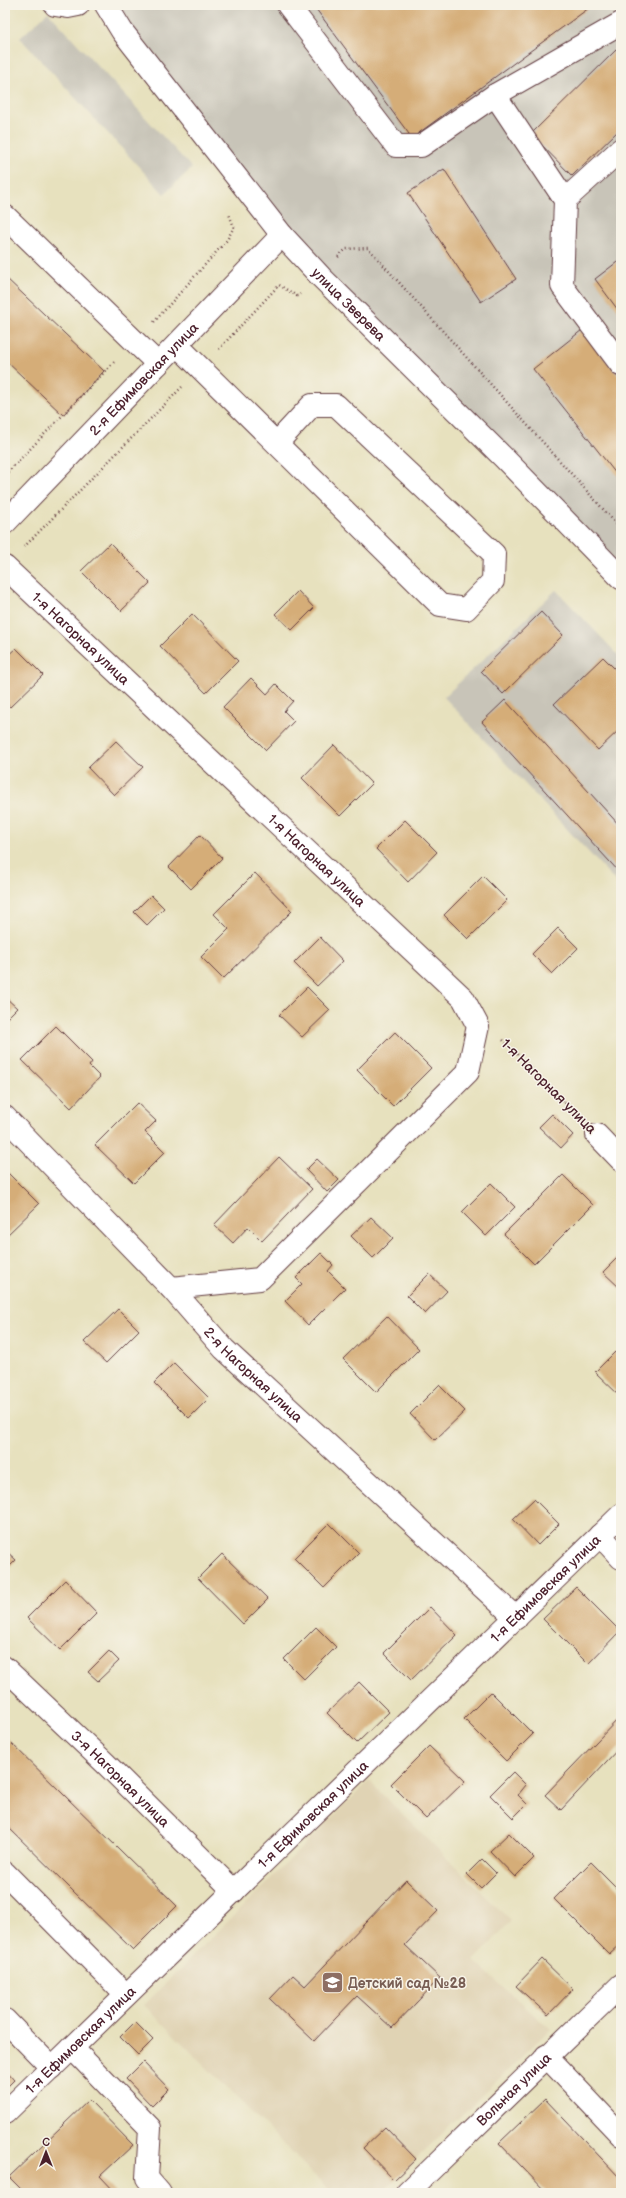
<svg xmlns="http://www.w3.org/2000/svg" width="626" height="2198" font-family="'Balsamiq Sans',sans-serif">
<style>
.built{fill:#e0d3b4}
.industrial{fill:#c8c4b8}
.building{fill:#d5ad78}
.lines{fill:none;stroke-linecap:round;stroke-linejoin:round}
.minor-casing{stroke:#623c41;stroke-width:24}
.path{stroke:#623c41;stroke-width:2.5;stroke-dasharray:1 3;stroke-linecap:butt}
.minor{stroke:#fff;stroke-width:22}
.labels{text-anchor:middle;stroke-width:3;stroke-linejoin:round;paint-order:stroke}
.street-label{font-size:14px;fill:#4a1f2b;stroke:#f7f3e8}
.education-label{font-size:14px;font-weight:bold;fill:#785e54;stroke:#f7f3e8;text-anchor:start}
</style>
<rect width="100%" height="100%" fill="#f7f3e8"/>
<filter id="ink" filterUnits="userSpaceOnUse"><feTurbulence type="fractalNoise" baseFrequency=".025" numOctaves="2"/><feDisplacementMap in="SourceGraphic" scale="8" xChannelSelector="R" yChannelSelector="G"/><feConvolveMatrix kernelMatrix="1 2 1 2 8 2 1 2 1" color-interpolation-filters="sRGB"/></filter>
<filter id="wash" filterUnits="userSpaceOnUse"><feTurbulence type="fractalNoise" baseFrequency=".012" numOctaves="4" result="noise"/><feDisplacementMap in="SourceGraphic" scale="16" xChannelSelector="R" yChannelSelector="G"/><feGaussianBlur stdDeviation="0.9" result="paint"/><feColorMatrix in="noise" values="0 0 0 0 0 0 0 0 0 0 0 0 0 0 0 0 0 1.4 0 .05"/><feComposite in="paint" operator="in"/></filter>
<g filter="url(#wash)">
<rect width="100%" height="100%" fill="#e7e1be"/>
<!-- built -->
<path class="built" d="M369,1781L511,1921L474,1961L550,2029L381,2193H332L144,2005Z"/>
<!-- industrial -->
<path class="industrial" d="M106,5H621V572L297,241Z
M48,12L192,168L164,194L20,38Z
M556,590L621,658V887L444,697Z"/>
<g id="blocks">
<!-- building -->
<path class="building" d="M313,5H593L412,138Z
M621,45V128L572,176L531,134Z
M444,169L516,279L481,302L408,193Z
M621,259V314L595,279Z
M5,277L104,371L63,415L5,360Z
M582,330L621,379V480L533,369Z
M110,543L150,583L121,611L81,571Z
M298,591L314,608L292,630L275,614Z
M541,612L563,635L503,694L481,671Z
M192,614L238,661L206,693L160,646Z
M16,648L43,675L10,707L5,702V658Z
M603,657L621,675V728L598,750L554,704Z
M251,678L267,694L276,684L293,701L284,711L294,721L266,750L223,707Z
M505,700L621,827V874L482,722Z
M116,741L143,767L114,795L88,768Z
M334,745L372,784L340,816L302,778Z
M405,820L437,852L408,882L376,849Z
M200,835L222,858L191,889L169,867Z
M255,873L292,911L223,979L201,957L229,929L214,914Z
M483,876L507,900L468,939L444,915Z
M151,895L164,908L147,925L134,912Z
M558,928L578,948L552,974L532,954Z
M320,937L343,961L317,986L294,963Z
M307,987L330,1010L302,1037L279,1015Z
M5,997L17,1008L5,1020Z
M56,1026L92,1062L89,1066L100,1077L71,1108L22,1060Z
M395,1032L431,1068L393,1106L357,1070Z
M137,1103L156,1121L145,1132L165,1152L134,1183L95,1145Z
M552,1114L573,1135L561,1148L539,1127Z
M279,1157L312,1189L262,1241L248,1227L233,1243L214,1225Z
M317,1159L339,1180L327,1192L306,1170Z
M5,1170L39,1204L5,1237Z
M563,1175L593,1205L534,1264L504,1234Z
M491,1183L515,1207L486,1236L462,1212Z
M371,1217L393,1238L373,1258L351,1236Z
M321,1253L333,1265L328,1271L345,1288L308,1325L285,1301L302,1284L296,1278Z
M621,1254V1289L603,1272Z
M429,1274L447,1291L425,1314L407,1296Z
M118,1309L139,1330L106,1363L84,1342Z
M387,1316L419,1349L376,1392L343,1359Z
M615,1352L621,1358V1397L595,1372Z
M174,1363L209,1398L189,1418L154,1383Z
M439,1385L465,1411L435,1440L410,1414Z
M534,1499L559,1524L538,1545L513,1519Z
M329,1523L359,1553L324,1588L294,1558Z
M5,1550L16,1560L5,1571Z
M222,1554L268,1599L243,1624L198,1578Z
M65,1580L97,1613L60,1650L27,1618Z
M576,1587L620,1631L588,1664L543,1619Z
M430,1607L457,1635L411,1680L384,1653Z
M316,1627L336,1647L304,1679L284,1659Z
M109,1651L119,1661L98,1681L88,1672Z
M359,1682L389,1712L357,1743L327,1713Z
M491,1692L533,1734L506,1761L464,1719Z
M621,1716V1746L561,1810L545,1795Z
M5,1737L177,1906L133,1950L5,1824Z
M429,1746L465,1781L426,1819L391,1784Z
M513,1772L526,1785L518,1795L527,1804L513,1818L490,1795Z
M509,1833L534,1858L515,1877L490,1851Z
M482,1859L496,1873L481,1888L467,1874Z
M591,1862L621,1892V1943L609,1954L554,1899Z
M406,1880L438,1911L405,1945L440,1978L392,2028L357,1996L314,2041L270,1999L293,1975L305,1986Z
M542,1959L573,1989L548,2015L516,1986Z
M135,2022L153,2040L138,2055L120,2037Z
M143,2062L169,2089L152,2106L126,2079Z
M5,2070L14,2080L5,2089Z
M545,2099L621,2179V2193H547L499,2143Z
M89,2100L133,2145L100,2176L116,2193H25L9,2177Z
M385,2127L416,2159L394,2180L363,2148Z"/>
</g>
</g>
<g filter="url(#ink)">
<use href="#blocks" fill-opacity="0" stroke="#623c41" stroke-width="1"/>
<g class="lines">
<defs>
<g id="minor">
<path d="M55,5L68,7L78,5"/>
<path id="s1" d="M106,5L122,31L282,235L321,277L504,458L621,578"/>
<path d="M288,5L396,146H421L495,95L621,23"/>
<path d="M495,95L565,200L562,286L621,365"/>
<path d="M565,200L621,149"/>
<path d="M5,216L158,364"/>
<path d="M177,345L440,605L466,609L493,581L494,554L336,405H312L277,443"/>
<path id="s2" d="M5,523L282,235"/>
<path id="s3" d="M5,567L463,998L478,1026L468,1072L260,1279L171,1288"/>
<path id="s4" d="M5,1117L171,1288L224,1349L516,1618"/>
<path d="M597,1135L621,1160"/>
<path d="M600,1535L621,1558"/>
<path id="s5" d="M5,1668L105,1763L234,1891"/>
<path d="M5,1873L126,1995"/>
<path d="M5,2020L52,2068"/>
<path d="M72,2048L150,2128L147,2178L160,2193"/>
<path d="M546,2056L621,2135"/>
<path id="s6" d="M5,2113L621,1515"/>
<path id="s7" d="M407,2193L621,1985"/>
</g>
</defs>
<!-- minor casing -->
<use href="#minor" class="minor-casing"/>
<!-- path -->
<path class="path" d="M338,257L346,249L368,248L621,529
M154,322L227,240L234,227L229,214
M219,349L279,285L297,296L300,294
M5,475L116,360
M24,547L182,387
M503,1040L578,1116"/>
<!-- minor -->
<use href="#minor" class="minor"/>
</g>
</g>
<!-- icons -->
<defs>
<symbol id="school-square" viewBox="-11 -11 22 22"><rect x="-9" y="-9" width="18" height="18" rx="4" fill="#8d6e63" stroke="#f7f3e8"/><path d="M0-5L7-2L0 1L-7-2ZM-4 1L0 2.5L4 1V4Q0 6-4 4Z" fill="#fff"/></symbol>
</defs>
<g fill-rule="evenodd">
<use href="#school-square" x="320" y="1970" width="25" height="25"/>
</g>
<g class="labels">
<!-- street labels -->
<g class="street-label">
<text dy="5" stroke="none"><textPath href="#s1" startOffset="386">улица Зверева</textPath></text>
<text dy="5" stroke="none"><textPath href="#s2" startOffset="200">2-я Ефимовская улица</textPath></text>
<text dy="5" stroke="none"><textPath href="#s3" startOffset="104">1-я Нагорная улица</textPath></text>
<text dy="5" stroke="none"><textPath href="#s3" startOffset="428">1-я Нагорная улица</textPath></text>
<text transform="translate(549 1086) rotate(45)" y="5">1-я Нагорная улица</text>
<text dy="5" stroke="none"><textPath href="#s4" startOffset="358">2-я Нагорная улица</textPath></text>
<text dy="5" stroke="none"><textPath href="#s6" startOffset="753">1-я Ефимовская улица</textPath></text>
<text dy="5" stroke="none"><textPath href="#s5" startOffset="160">3-я Нагорная улица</textPath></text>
<text dy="5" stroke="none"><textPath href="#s6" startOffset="429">1-я Ефимовская улица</textPath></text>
<text dy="5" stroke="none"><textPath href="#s6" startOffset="105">1-я Ефимовская улица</textPath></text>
<text dy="5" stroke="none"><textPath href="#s7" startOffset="149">Вольная улица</textPath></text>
</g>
<!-- education labels -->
<g class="education-label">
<text x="348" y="1988">Детский сад №28</text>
</g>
</g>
<!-- margin -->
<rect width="626" height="2198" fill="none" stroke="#f7f3e8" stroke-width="20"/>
<!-- north arrow -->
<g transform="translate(46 2152)" stroke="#f7f3e8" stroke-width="3" paint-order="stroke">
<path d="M0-3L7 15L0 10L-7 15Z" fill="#4a1f2b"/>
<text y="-6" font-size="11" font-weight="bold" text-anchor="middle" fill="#4a1f2b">С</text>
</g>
</svg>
